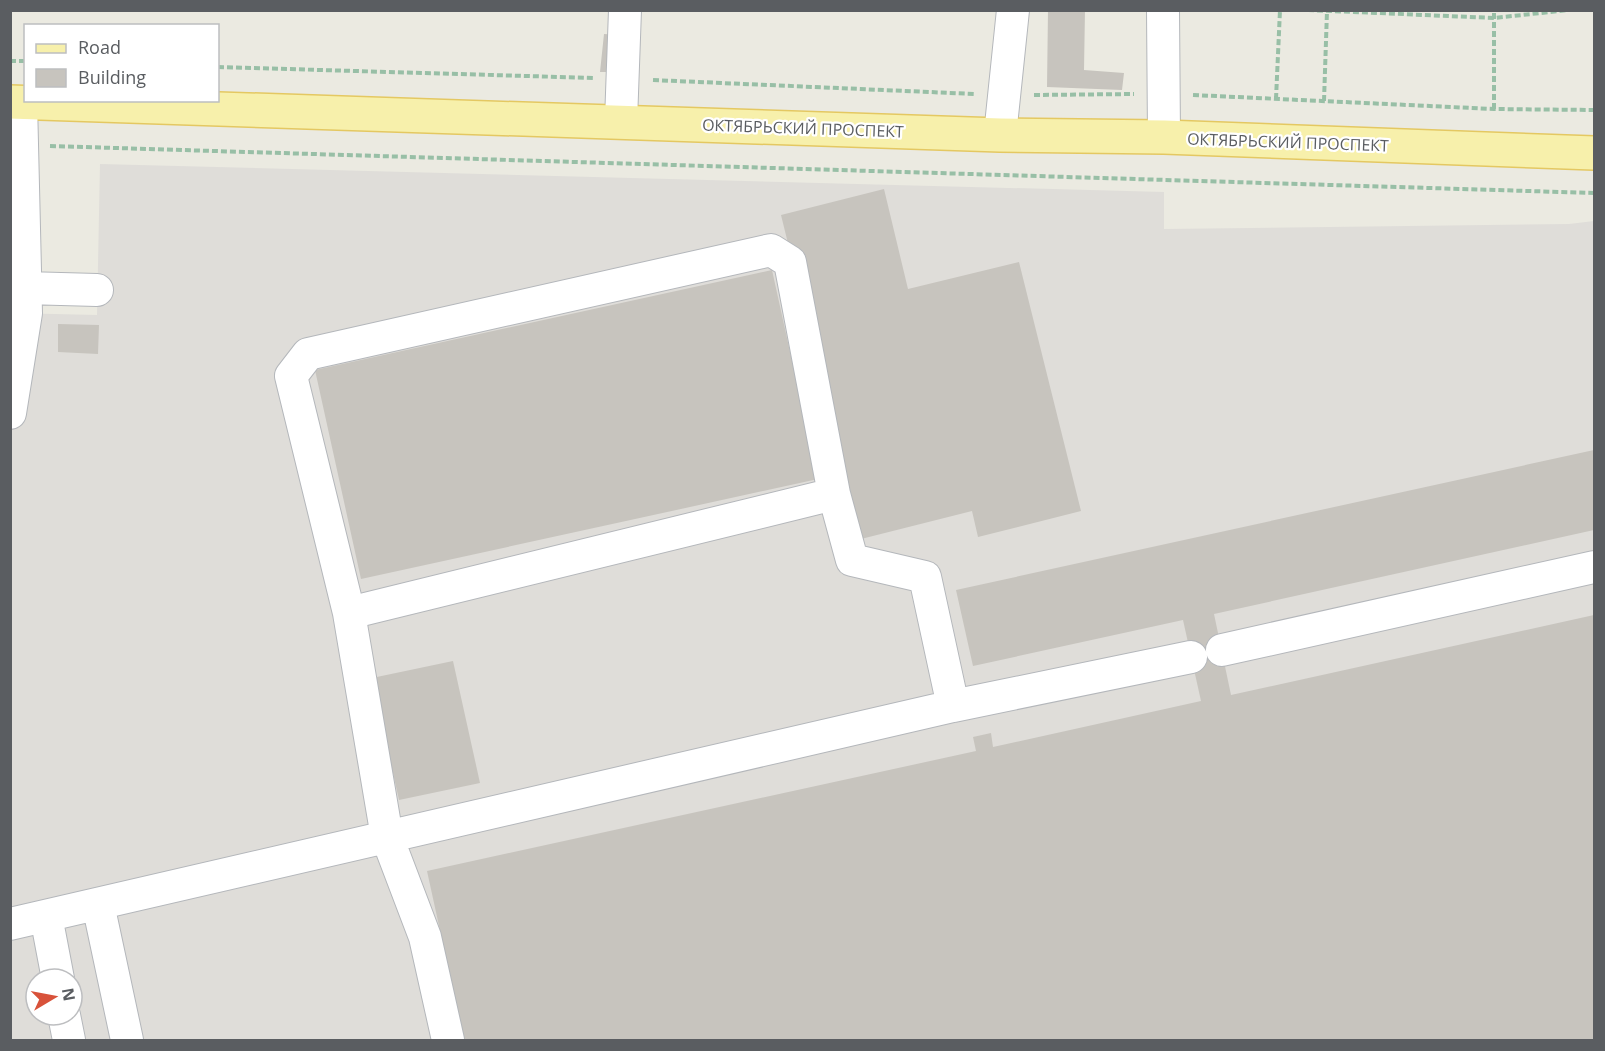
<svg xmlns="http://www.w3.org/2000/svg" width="1605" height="1051" font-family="'Open Sans',sans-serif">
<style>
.industrial{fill:#dfddd9;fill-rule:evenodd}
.building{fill:#c7c4be}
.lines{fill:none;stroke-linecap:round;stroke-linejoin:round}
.minor-casing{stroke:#b4b7bb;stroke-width:34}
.major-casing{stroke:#e4c862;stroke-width:36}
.path{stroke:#98bfa6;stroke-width:4;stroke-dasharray:6 3;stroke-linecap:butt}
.minor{stroke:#fff;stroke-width:32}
.major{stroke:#f7f0ab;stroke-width:33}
.labels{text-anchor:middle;stroke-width:4.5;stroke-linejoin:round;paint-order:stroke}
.street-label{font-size:16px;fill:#5a5d61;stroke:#fff}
</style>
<rect width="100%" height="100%" fill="#ebeae1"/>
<!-- industrial -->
<path class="industrial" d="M100,164L1164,192V229L1569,224L1594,221V1040H11V313L97,315ZM36,979H72V1015H36Z"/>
<!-- building -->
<path class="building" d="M1048,10H1085L1084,70L1124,73L1122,90L1047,87Z
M604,34L619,35V72H600Z
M884,189L908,289L1019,262L1081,511L978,537L972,511L861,539L781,215Z
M772,270L818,479L361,579L315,370Z
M58,324L99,325L98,354L58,352Z
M1594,450V530L1214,614L1231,695L1594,615V1040H464L427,871L976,751L973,737L991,733L993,747L1201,701L1183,620L973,666L956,590Z
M453,661L480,783L399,800L372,678Z"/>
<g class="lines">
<defs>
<path id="minor" d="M1163,10L1164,137
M621,121L625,10
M1000,135L1013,10
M25,288L97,290
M10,413L26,313L21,102
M349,613L834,494
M1222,650L1594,567
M98,904L127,1040
M46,916L58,979
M10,924L953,706L1191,657
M64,1015L69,1040
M448,1040L425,937L387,837L349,613L291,376L308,354L771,250L790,262L834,494L852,560L925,577L953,706"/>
<path id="major" d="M10,102L1000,135L1164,137L1594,153"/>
</defs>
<!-- minor casing -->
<use href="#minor" class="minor-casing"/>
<!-- major casing -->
<use href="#major" class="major-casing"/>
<!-- path -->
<path class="path" d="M1308,10L1494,18L1569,10
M10,61H26
M218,67L595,78
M653,80L975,94
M1034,95L1134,94
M1193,95L1494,109L1594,110
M1276,99L1280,10
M1324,101L1327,11
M1494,109V10
M50,146L1594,193"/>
<!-- minor -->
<use href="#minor" class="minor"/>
<!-- major -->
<use href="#major" class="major"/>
</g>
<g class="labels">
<!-- street labels -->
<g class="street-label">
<text transform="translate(803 128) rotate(2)" y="6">ОКТЯБРЬСКИЙ ПРОСПЕКТ</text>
<text transform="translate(1288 142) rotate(2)" y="6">ОКТЯБРЬСКИЙ ПРОСПЕКТ</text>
</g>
</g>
<!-- border -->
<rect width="1605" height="1051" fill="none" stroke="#5a5d61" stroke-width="24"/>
<!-- legend -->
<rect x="24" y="24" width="195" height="78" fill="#ffffff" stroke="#bdbec0" stroke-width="1.5"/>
<rect x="36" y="44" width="30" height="9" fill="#f7f0ab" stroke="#bdbec0" stroke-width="1.5"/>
<text x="78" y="54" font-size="18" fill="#5a5d61">Road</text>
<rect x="36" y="69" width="30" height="18" fill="#c7c4be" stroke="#bdbec0" stroke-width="1.5"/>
<text x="78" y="84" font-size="18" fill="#5a5d61">Building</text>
<!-- north arrow -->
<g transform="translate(54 997) rotate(80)"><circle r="28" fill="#ffffff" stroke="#bdbec0" stroke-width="1.5"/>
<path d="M0-4.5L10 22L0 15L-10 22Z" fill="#d8523a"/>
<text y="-9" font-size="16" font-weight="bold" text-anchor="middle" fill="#5a5d61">N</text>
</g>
</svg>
